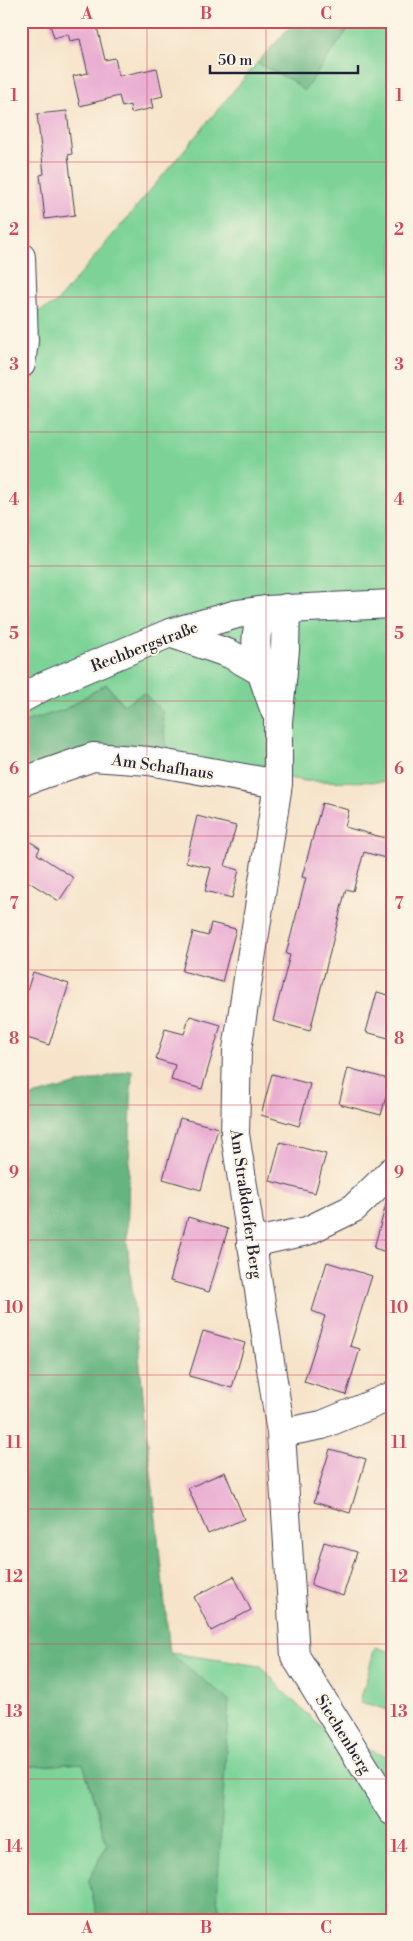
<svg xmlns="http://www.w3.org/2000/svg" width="413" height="1941" font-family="'Libre Bodoni',serif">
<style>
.green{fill:#7dd397;stroke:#507a69}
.forest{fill:#66b580;stroke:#446c5e}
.building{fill:#eaaed3}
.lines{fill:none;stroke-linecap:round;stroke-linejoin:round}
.minor-casing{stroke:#423f50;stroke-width:30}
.major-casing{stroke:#423f50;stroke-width:30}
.minor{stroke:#fff;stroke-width:28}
.major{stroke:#fff;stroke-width:28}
.grid{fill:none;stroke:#d1495b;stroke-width:1;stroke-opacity:0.55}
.labels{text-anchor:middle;stroke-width:4;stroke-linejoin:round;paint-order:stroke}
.street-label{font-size:16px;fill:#22223b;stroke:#fcf5e5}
.neatline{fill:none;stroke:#d1495b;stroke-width:2}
.grid-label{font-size:16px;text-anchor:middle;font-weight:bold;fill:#d1495b}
</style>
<rect width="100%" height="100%" fill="#fcf5e5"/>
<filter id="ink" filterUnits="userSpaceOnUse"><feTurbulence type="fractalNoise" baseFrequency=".02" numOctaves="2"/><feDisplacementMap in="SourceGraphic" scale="10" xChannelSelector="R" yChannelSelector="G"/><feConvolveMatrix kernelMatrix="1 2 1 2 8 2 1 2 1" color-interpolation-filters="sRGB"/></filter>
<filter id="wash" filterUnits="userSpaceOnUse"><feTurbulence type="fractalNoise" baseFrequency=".0096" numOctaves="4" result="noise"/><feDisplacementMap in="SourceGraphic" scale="20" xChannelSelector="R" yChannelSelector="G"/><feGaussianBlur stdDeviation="1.12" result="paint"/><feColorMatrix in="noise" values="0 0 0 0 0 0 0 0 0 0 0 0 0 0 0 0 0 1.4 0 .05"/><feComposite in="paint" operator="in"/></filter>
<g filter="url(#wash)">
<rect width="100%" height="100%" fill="#f6e3c9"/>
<!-- green -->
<path class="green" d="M354,21H392V638L389,639L388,681L392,682V782L305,781L167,756L106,684L64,710L21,723V319L55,304L257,63L291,80L304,91Z
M375,1647L392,1652V1711L360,1702Z
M171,1653L261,1666L285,1693L333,1738L392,1758V1920H221Z
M83,1763L107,1844L89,1880L98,1920H21V1767Z"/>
<!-- forest -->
<path class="forest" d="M295,21H354L304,91L291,80L257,63Z
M106,684L123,705L144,693L162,711L167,756L21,771V723L64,710Z
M132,1070L127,1241L170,1653L229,1700L217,1898L221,1920H98L89,1880L107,1844L83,1763L21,1767V1099Z"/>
<g id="blocks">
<!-- building -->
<path class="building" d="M49,21H97V27L105,60L115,58L119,76L157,68L163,96L151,99L153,108L131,113L130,105L122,107L119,96L80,106L73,76L88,73L80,39L70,41L68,34L54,38Z
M67,111L72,154L68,155L75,215L45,219L40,175L44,174L37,114Z
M322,803L349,810L345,827L392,840V860L364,852L353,891L346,889L310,1031L273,1021L290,955L286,954L306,878L302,877Z
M197,816L236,826L225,866L239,870L232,898L205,891L211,868L186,862Z
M21,836L40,848L37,854L74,878L59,901L21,877Z
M211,923L236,929L222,982L182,971L193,932L208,936Z
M33,972L69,984L49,1045L21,1036V1009Z
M377,992L392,996V1039L366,1032Z
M190,1016L221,1025L202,1089L171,1080L175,1065L156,1059L165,1029L184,1034Z
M348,1068L392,1080V1098L386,1096L381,1115L339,1104Z
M272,1074L310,1084L299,1126L261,1115Z
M180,1118L218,1128L201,1190L163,1179Z
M280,1142L326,1154L315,1193L270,1181Z
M387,1201L392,1202V1254L374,1248Z
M188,1217L228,1229L209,1292L170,1281Z
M327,1262L372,1276L350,1346L360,1349L346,1395L304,1382L325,1316L312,1311Z
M203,1331L245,1343L232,1388L189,1376Z
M330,1449L366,1459L350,1513L314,1502Z
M225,1472L244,1519L208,1534L188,1488Z
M324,1542L357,1552L343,1596L311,1585Z
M234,1576L251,1610L211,1631L194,1597Z"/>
</g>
</g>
<g filter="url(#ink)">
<use href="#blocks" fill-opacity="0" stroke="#423f50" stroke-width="1"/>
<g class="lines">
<defs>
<path id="minor" d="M286,608L285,650L278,722V784L237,1050L235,1134L281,1433L295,1656L392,1811
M266,610C263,615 260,621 258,628C251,652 267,688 275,711
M170,633L230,654L262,672
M21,782L93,757L149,761L278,784
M251,1243L307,1231L354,1208L392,1171
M281,1433L322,1425L392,1396"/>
<path id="major" d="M21,257L24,341L21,364
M21,699L44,686L170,633L237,614L266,610L392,604"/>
</defs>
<!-- minor casing -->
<use href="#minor" class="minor-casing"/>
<!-- major casing -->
<use href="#major" class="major-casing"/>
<!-- minor -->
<use href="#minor" class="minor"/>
<!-- major -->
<use href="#major" class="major"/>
</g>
</g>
<!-- grid -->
<path class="grid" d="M147,21V1920M266,21V1920M21,162H392M21,297H392M21,432H392M21,566H392M21,701H392M21,836H392M21,970H392M21,1105H392M21,1240H392M21,1375H392M21,1509H392M21,1644H392M21,1779H392"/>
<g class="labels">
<!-- street labels -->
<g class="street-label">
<text transform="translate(144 646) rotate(-21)" y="6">Rechbergstraße</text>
<text transform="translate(163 766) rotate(8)" y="6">Am Schafhaus</text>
<text transform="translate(247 1204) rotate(82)" y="6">Am Straßdorfer Berg</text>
<text transform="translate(344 1734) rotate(58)" y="6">Siechenberg</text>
</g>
</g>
<!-- margin -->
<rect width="413" height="1941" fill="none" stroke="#fcf5e5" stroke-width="55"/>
<!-- scale -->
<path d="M210 65v8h148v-8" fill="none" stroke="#22223b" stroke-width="2.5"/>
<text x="218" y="65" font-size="15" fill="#22223b" stroke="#fcf5e5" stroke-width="4" paint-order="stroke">50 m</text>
<rect x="28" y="28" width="358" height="1886" class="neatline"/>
<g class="grid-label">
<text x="87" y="19">A</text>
<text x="206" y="19">B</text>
<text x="326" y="19">C</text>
<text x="14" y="101">1</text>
<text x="399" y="101">1</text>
<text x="14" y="235">2</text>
<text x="399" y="235">2</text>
<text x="14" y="370">3</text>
<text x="399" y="370">3</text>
<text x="14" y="505">4</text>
<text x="399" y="505">4</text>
<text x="14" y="639">5</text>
<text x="399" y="639">5</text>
<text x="14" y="774">6</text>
<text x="399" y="774">6</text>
<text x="14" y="909">7</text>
<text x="399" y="909">7</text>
<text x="14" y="1044">8</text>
<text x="399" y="1044">8</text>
<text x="14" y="1178">9</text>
<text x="399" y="1178">9</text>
<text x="14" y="1313">10</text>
<text x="399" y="1313">10</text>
<text x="14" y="1448">11</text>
<text x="399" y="1448">11</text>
<text x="14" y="1582">12</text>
<text x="399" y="1582">12</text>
<text x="14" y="1717">13</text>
<text x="399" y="1717">13</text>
<text x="14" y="1852">14</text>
<text x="399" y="1852">14</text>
<text x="87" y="1933">A</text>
<text x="206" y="1933">B</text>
<text x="326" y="1933">C</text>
</g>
</svg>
